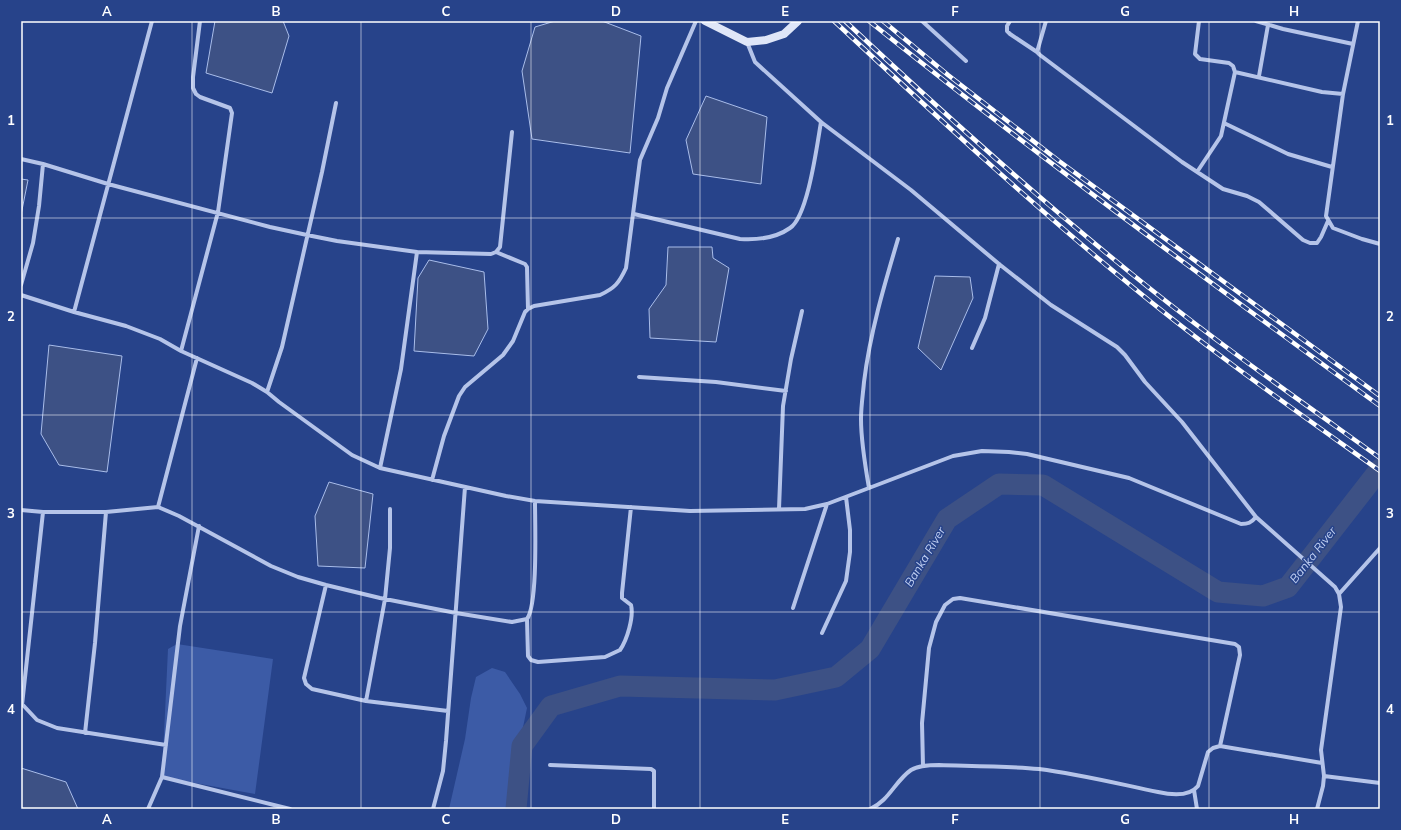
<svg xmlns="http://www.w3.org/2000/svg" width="1401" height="830" font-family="Mulish,sans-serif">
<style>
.green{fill:#3c5ba6}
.water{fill:#3d5185;stroke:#a9bdea}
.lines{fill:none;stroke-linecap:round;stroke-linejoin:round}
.river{stroke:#3d5185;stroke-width:21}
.street{stroke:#b5c4e9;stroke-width:4}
.secondary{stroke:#dfe6f8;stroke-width:8}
.rail-casing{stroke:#fff;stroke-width:4.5}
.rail{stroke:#27438a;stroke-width:3;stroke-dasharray:9;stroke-linecap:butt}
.grid{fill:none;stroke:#fff;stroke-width:1;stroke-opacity:0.55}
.labels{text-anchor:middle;stroke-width:3;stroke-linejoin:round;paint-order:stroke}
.water-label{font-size:12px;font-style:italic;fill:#c0cff1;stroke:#27438a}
.neatline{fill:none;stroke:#fff;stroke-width:1.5}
.grid-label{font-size:13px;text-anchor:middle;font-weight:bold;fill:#fff}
</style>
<rect width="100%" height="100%" fill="#27438a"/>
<!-- green -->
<path class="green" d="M177,644L273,659L255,794L162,777L168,649Z
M492,668L505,672L520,694L527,708L506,809H449L465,739L471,698L476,677Z"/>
<!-- water -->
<path class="water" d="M215,21H283L289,36L272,93L206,73Z
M555,21H602L641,36L630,153L532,139L522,71L535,27Z
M706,96L767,117L761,184L693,174L686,140Z
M21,179L28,180L21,215Z
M668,247H712L713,258L729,268L716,342L650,338L649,309L666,285Z
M429,260L484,272L488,329L474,356L414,351L418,278Z
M935,276L970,277L973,298L941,370L918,348Z
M49,345L122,356L107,472L59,465L41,434Z
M329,482L373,494L365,568L318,566L315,516Z
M21,768L66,782L78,809H21Z"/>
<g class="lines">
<!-- river -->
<path class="river" d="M516,809L522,746L551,706L620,686L775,690L836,677L870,649L947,519L999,484L1043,485L1218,592L1263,596L1288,587L1380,469"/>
<!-- street -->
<path class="street" d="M922,21L966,61
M1010,21L1007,26V31L1010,34L1037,52
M1046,21L1037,52L1040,55L1182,162L1223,189L1247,196L1259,202L1303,240L1310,243H1317L1321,237L1328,221
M1256,21L1283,29L1353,44
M1358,21L1343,94L1326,216L1333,228L1362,239L1380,244
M747,42L755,62L821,122L911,190L999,264L1051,305L1117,347L1125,355L1145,382L1182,422L1256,517L1335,587L1339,594L1341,607L1321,750L1324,776L1323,786L1317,809
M1235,72L1322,92L1343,94
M1259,76L1268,25
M1224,123L1288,154L1332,167
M21,159L43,164L108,184L270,227L307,235L337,241L417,252L491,254L496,252L500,247L512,132
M1197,172L1221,136L1235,72L1233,66L1229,63L1200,59L1195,54L1199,21
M634,214L740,239C756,240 776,238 790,228C808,216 817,145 821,122
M496,252L525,264L527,267L528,309
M21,285L33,243L39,206L43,164
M21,295L74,312L126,326L160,339L181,351L252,383L267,392L279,402L352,455L380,468L506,496L535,501L690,511L805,509L827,504L953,456L982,451L1009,452L1027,454L1129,478L1241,524C1248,524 1251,523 1256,517
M74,312L152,21
M972,348L985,318L999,264
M181,351L218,212L232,113L230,108L200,97L196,94L193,88V77L200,21
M639,377L716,382L786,391
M267,392L282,347L322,172L336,103
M380,468L401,369L417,252
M432,480L444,436L459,396L465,387L503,355L513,341L525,312L528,309L534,306L600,295C615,288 619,283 626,268L640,160L658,118L667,88L696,21
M869,488C865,465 861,442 861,419C861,406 863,394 864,382C870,333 884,286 898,239
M158,507L197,358
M779,509L783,406L791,359L802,311
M21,510L43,512H106L158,507L179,516L271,566L298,577L326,585L380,598L456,613L512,622L527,619C538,604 535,524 535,501
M199,526L180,626L162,777L290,809
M326,585L304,678L306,684L312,689L366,701L448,711
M1339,594L1380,548
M793,608L827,504
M527,619L528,656L531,660L538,662L605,657L620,650C627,640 634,617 631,605L622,598V593L631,507
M822,633L846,581L850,552V530L846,497
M366,701L385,599L390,548V509
M22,704L37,720L57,728L166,745
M22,705L43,512
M85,733L95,643L106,512
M550,765L651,769L654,771V809
M923,766L922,723L929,648L936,622L945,605L953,599L960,598L1235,644L1239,647L1240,655L1220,746
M1324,776L1380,783
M1194,790L1197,809
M148,809L162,777
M433,809L443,771L446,741L465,487
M870,809C889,801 895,781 911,770C919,765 930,765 939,765C972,766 1006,766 1039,769C1079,774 1119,784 1158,792C1171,795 1189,797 1198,786L1208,752L1213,748L1220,746L1322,763"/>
<!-- secondary -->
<path class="secondary" d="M705,21L747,42L766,40L784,34L798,21"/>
<defs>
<path id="rail" d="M834,21C934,114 1034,207 1140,293C1217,356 1299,413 1380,471
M845,21C943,113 1043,203 1148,287C1223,347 1302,402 1380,458
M869,21C1036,155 1208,281 1380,406
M883,21L948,75L1059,161L1380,396"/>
</defs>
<!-- rail casing -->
<use href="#rail" class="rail-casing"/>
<!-- rail -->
<use href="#rail" class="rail"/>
</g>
<!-- grid -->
<path class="grid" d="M192,21V809M361,21V809M531,21V809M700,21V809M870,21V809M1040,21V809M1209,21V809M21,218H1380M21,415H1380M21,612H1380"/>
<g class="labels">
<!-- water labels -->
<g class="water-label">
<text transform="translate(1313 555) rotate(-52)" y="4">Banka River</text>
<text transform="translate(925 557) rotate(-59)" y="4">Banka River</text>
</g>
</g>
<!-- border -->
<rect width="1401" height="830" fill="none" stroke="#27438a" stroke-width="44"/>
<rect x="22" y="22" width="1357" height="786" class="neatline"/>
<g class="grid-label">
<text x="107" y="16">A</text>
<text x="276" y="16">B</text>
<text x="446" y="16">C</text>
<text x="616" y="16">D</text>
<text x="785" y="16">E</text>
<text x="955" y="16">F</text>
<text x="1125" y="16">G</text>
<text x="1294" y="16">H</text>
<text x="11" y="125">1</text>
<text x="1390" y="125">1</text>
<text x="11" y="321">2</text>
<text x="1390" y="321">2</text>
<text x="11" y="518">3</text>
<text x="1390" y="518">3</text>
<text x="11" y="714">4</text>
<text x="1390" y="714">4</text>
<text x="107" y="824">A</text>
<text x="276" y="824">B</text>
<text x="446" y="824">C</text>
<text x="616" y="824">D</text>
<text x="785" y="824">E</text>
<text x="955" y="824">F</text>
<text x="1125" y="824">G</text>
<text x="1294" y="824">H</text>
</g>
</svg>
